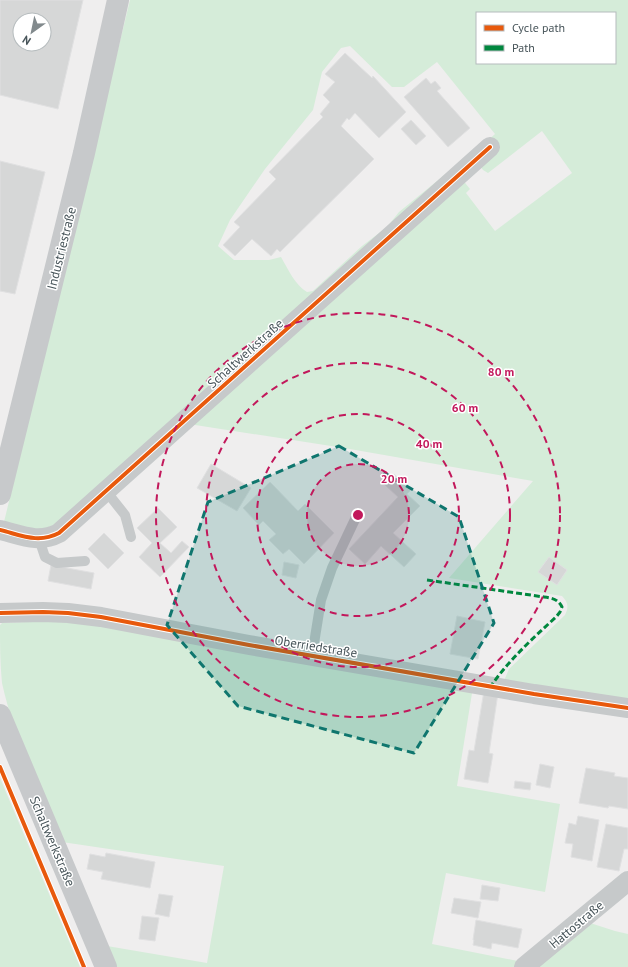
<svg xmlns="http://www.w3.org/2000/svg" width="628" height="967" font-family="'PT Sans',sans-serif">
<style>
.green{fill:#d5ecd9;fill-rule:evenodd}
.building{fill:#d6d7d7;stroke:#e0e0e1;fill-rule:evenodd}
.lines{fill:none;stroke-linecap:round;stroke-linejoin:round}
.lane{stroke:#c6c9ca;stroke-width:10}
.street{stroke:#c6c9ca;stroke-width:20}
.secondary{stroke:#c7c9cb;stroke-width:22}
.quiet{stroke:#00873e;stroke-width:3;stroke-dasharray:6 3;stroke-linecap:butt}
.cycleway-casing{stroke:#fff;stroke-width:6}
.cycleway{stroke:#e8590c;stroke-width:4}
.marked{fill:#0f766e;fill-opacity:0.2;stroke:#0f766e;stroke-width:3;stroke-dasharray:8 5;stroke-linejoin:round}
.ring{fill:none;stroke:#c2185b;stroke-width:2;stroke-dasharray:7 5}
.labels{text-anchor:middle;stroke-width:3;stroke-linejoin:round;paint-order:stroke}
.street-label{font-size:13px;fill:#475459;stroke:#fff}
.centre{fill:#c2185b;stroke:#fff;stroke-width:2}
.ring-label{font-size:12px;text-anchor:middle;font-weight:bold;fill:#c2185b;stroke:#fff;stroke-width:3;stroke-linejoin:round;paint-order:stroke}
</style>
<rect width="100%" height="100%" fill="#efeeee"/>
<!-- green -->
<path class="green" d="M130,0H628V703L503,683L509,669L565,615C569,607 568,602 562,596L449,578L533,481L344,448L176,422L69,518L40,531L4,522ZM477,13H615V63H477ZM350,46L392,87H404L437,62L495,134L472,155L483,170L488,173L542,131L572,173L495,231L466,193L470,189L453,168L399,212L387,227L362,246L313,291L307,292C295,285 288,269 281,257L269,260H234L218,246L230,220L265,169L313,110L322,72L341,48Z
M75,620L473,687L457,786L560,804L545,892L446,873L432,944L523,962L517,967H115L107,946L207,963L224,866L62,842C40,790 14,738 2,683C0,664 0,644 0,625L2,623Z
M0,778L80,967H0Z
M587,922L615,931L628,934V967H532Z"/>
<!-- building -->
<path class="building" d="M0,0H83L58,109L0,95ZM20,20H44V44H20Z
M345,53L372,78L373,76L406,112L379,138L355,113L349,120L347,118L341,126L374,159L280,252L277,249L271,256L252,239L235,256L223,245L240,227L234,222L276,179L269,172L323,117L320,114L330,102L323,95L335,82L325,74Z
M426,78L431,84L435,81L441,88L437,91L470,128L448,147L404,97Z
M411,120L426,136L416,145L401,129Z
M0,161L45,172L15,294L0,291Z
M211,464L251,488L237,511L197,488Z
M394,474L411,490L407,494L420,506L393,533L416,554L404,567L381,546L365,564L349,549L398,497L384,484Z
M270,482L298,511L305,504L334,533L304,564L289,549L283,554L269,540L276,534L263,521L259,525L243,508Z
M158,508L177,527L160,543L171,553L182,541L189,547L160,577L139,557L152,543L137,528Z
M104,533L124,553L108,569L88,549Z
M549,557L567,570L557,585L538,572Z
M284,562L299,565L296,578L282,575Z
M51,565L94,573L91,589L48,581Z
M457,616L485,622L478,659L450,654Z
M484,691L498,693L489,753L493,754L488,783L464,779L469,750L474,751Z
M540,764L554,767L550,788L536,785Z
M586,768L615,773L614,776L628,778V809L609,806L608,808L579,803Z
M515,781L531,783L530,790L514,788Z
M578,816L599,820L592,861L571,857L573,844L565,843L569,823L576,825Z
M606,824L628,828V849H624L619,871L597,867Z
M106,853L155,862L150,888L101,879L103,872L87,869L90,854L105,857Z
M482,885L500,888L498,901L480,899Z
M159,894L173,896L169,917L155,914Z
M454,898L481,902L478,918L451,913Z
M142,916L159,918L155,941L139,939Z
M476,920L522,929L518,948L492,943L491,949L473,945L474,940H473Z"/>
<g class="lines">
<!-- lane -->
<path class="lane" d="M106,491L125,515L131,537
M39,539L45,557L57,563L85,561
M312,656L321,600L332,568L358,513"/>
<!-- street -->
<path class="street" d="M0,530C21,535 38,544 59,533L490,147
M0,613L43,612L68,613L101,617L249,645L534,694L628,708
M524,967L628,881"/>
<!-- secondary -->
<path class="secondary" d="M0,494L84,153L118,0
M0,715L106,967"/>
<!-- quiet -->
<path class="quiet" d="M427,580L544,597C552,598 558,599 562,607L560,612L556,617C532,639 509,660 491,686"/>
<defs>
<path id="cycleway" d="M0,530C21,535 38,544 59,533L490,147
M0,613L43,612L68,613L101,617L249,645L534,694L628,708
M0,767L84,967"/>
</defs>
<!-- cycleway casing -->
<use href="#cycleway" class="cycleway-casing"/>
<!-- cycleway -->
<use href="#cycleway" class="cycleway"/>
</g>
<!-- marked area -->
<path class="marked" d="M339,446L459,517L494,623L414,753L238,706L167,625L208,502Z"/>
<!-- distance rings -->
<circle cx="358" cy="515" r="51" fill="#c2185b" fill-opacity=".12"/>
<g class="ring">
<circle cx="358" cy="515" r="51"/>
<circle cx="358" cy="515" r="101"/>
<circle cx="358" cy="515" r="152"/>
<circle cx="358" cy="515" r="202"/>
</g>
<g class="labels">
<!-- street labels -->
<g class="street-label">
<text transform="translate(61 248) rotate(-76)" y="5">Industriestraße</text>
<text transform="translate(245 353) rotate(-42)" y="5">Schaltwerkstraße</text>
<text transform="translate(316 646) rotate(9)" y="5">Oberriedstraße</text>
<text transform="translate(53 841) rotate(67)" y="5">Schaltwerkstraße</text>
<text transform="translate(576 924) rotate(-40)" y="5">Hattostraße</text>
</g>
</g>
<circle cx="358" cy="515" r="6" class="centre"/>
<g class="ring-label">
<text x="501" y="376">80 m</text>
<text x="465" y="412">60 m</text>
<text x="429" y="448">40 m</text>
<text x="394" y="483">20 m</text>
</g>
<!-- legend -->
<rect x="476" y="12" width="140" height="52" fill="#ffffff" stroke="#b5bbbd"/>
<rect x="484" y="25" width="20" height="6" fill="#e8590c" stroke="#b5bbbd"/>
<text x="512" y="32" font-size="12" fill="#475459">Cycle path</text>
<rect x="484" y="45" width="20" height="6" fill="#00873e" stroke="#b5bbbd"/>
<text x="512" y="52" font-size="12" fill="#475459">Path</text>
<!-- north arrow -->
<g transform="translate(32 32) rotate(213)"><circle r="19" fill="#ffffff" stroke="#b5bbbd"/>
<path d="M0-3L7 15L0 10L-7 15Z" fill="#828a8d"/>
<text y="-6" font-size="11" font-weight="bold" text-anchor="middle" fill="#475459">N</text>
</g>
</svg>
